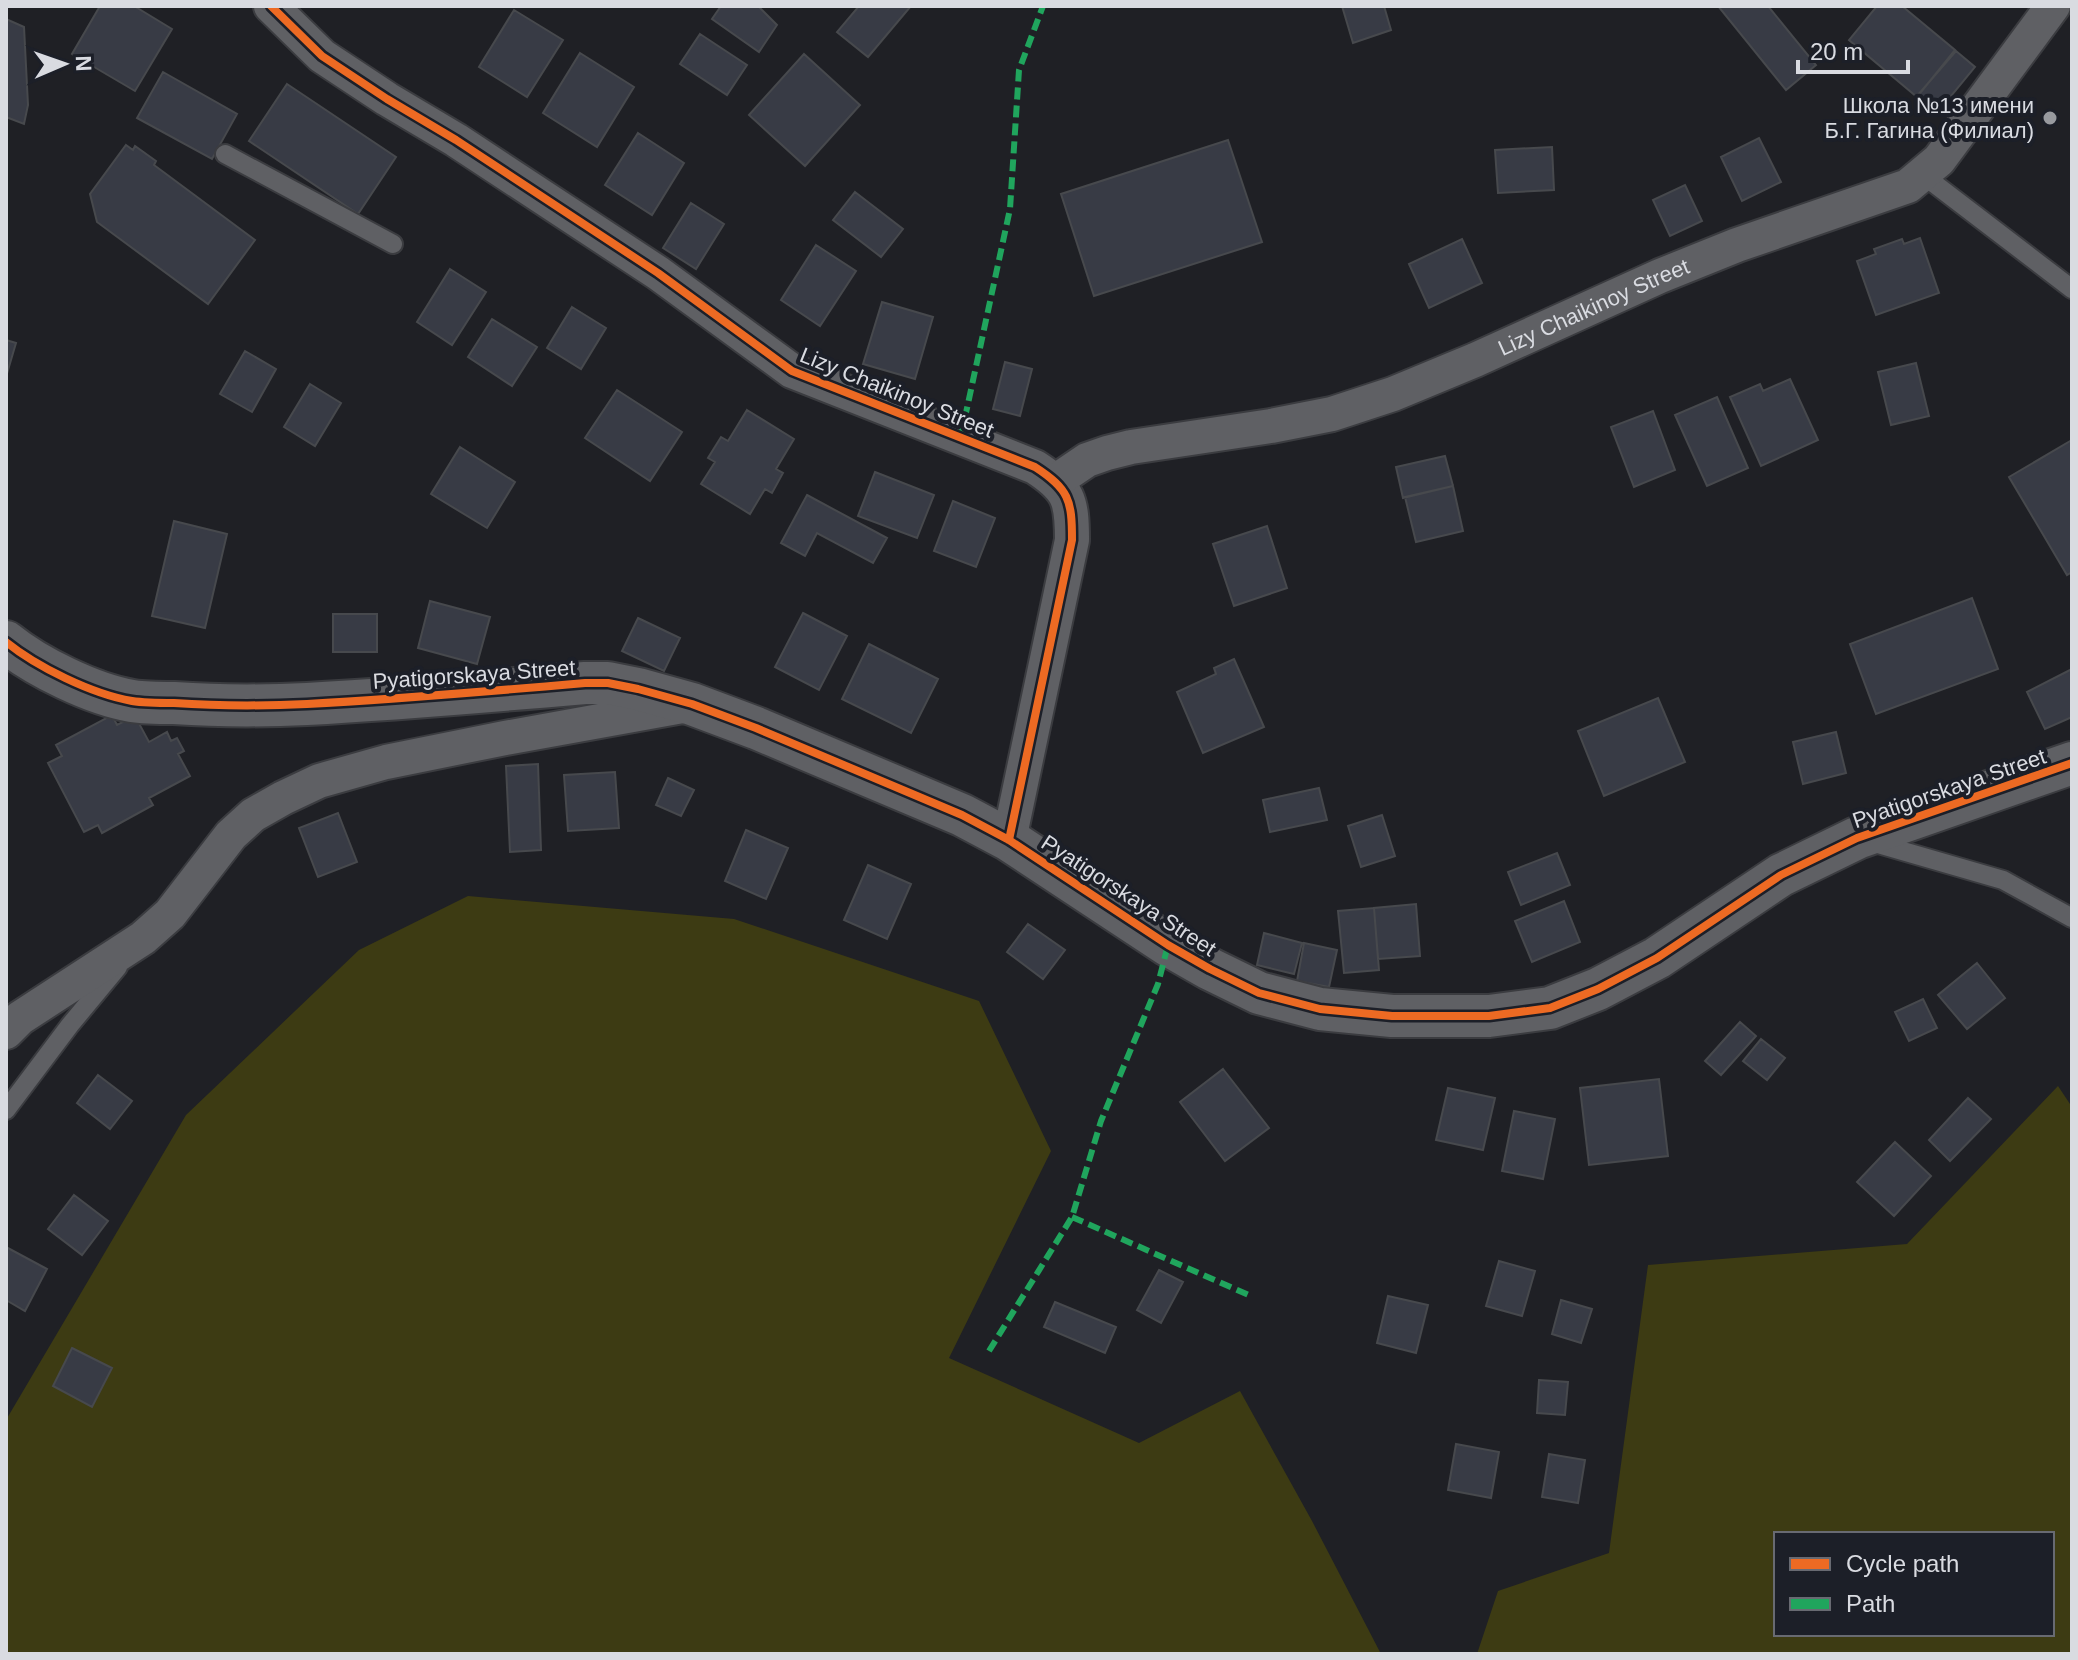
<svg xmlns="http://www.w3.org/2000/svg" width="2078" height="1660" font-family="Arial,sans-serif">
<style>
.green{fill:#3d3b13;fill-rule:evenodd}
.building{fill:#383b45;stroke:#47494d;stroke-width:2}
.lines{fill:none;stroke-linecap:round;stroke-linejoin:round}
.service-casing{stroke:#3b3c40;stroke-width:22}
.minor-casing{stroke:#3b3c40;stroke-width:38}
.tertiary-casing{stroke:#3b3c40;stroke-width:46}
.service{stroke:#5f6064;stroke-width:18}
.minor{stroke:#5f6064;stroke-width:34}
.tertiary{stroke:#5f6064;stroke-width:42}
.quiet{stroke:#20a55d;stroke-width:6;stroke-dasharray:12 6;stroke-linecap:butt}
.cycleway-casing{stroke:#1c1f28;stroke-width:13}
.cycleway{stroke:#ed6a23;stroke-width:8}
.poi-dot{fill:#989a9f;stroke:#1c1f28;stroke-width:3}
.labels{text-anchor:middle;stroke-width:8;stroke-linejoin:round;paint-order:stroke}
.poi-label{font-size:22px;fill:#d9dbe1;stroke:#1c1f28;text-anchor:end}
.street-label{font-size:22px;fill:#d9dbe1;stroke:#1c1f28}
</style>
<rect width="100%" height="100%" fill="#1f2025"/>
<!-- green -->
<path class="green" d="M468,896L734,919L979,1001L1051,1151L949,1358L1139,1443L1240,1391L1312,1521L1381,1654H6V1420L186,1115L359,950Z
M2058,1086L2072,1107V1654H1477L1498,1591L1609,1553L1648,1265L1907,1244ZM1776,1534H2052V1634H1776Z"/>
<!-- building -->
<path class="building" d="M100,6H134L172,29L135,91L72,54Z
M721,6H758L777,25L759,52L712,19Z
M859,6H911L868,57L837,32Z
M1342,6H1384L1391,30L1353,43Z
M1718,6H1768L1816,65L1786,90Z
M1877,6H1902L1955,50L1917,97L1849,40Z
M514,10L563,40L527,97L479,67Z
M6,19L24,27L28,105L24,124L6,117Z
M700,34L747,65L727,95L680,64Z
M1956,51L1975,67L1937,113L1917,96Z
M580,53L634,87L597,147L543,113Z
M804,54L860,105L805,166L749,115Z
M163,72L237,114L212,159L137,118Z
M287,84L396,157L358,214L249,141Z
M638,133L684,163L652,215L605,185Z
M1759,138L1781,182L1742,201L1721,157Z
M1228,140L1262,242L1094,296L1061,194Z
M126,145L133,150L135,146L156,161L154,165L255,240L208,304L97,222L90,194Z
M1552,147L1554,190L1498,193L1495,150Z
M1685,185L1702,221L1670,236L1653,200Z
M855,192L903,229L881,257L833,220Z
M691,203L724,224L696,269L663,248Z
M1920,238L1939,293L1876,315L1857,261L1876,254L1874,249L1902,239L1904,244Z
M1462,239L1482,283L1429,308L1409,264Z
M816,245L856,271L820,326L781,300Z
M450,269L486,292L452,345L417,322Z
M882,302L933,317L915,379L863,364Z
M572,307L606,328L581,369L547,348Z
M492,319L537,347L512,386L468,357Z
M6,340L16,343L6,377Z
M245,351L276,369L252,412L220,394Z
M1005,362L1032,369L1020,416L993,409Z
M1916,363L1929,416L1891,425L1878,372Z
M1790,379L1818,440L1761,466L1730,397L1760,384L1763,391Z
M310,384L341,403L315,446L284,427Z
M617,390L682,432L650,481L585,438Z
M1717,397L1748,468L1707,486L1675,415Z
M747,410L794,439L776,469L783,473L772,493L765,489L750,514L701,484L715,462L708,458L721,437L728,441Z
M1653,411L1675,470L1634,487L1611,427Z
M2072,440V572L2067,575L2009,477Z
M460,447L515,482L487,528L431,494Z
M1445,456L1453,486L1403,498L1396,467Z
M875,472L934,495L917,538L858,516Z
M1453,486L1463,531L1416,542L1405,497Z
M807,495L887,538L873,563L817,533L805,556L781,543Z
M953,501L995,518L976,567L934,551Z
M174,521L227,534L205,628L152,616Z
M1267,526L1287,588L1234,606L1213,544Z
M1972,598L1998,669L1876,714L1850,644Z
M430,601L490,617L477,664L418,648Z
M803,613L847,636L819,690L775,667Z
M333,614H377V652H333Z
M638,618L680,638L664,671L622,651Z
M869,644L938,679L911,733L842,699Z
M1234,659L1264,727L1203,753L1177,692L1216,674L1214,668Z
M2072,669V717L2045,729L2027,692Z
M1658,698L1685,762L1604,796L1578,731Z
M112,715L117,725L135,716L149,742L167,732L171,741L177,738L184,751L178,754L190,776L149,798L153,805L102,833L98,825L84,832L48,763L62,756L56,745Z
M1836,732L1846,773L1803,784L1793,742Z
M538,764L541,850L510,852L506,766Z
M615,772L619,828L568,831L564,775Z
M668,778L694,790L681,816L656,805Z
M1319,788L1327,820L1270,832L1263,800Z
M338,813L357,862L318,877L299,828Z
M1382,815L1395,856L1361,867L1348,826Z
M746,830L788,848L766,899L725,881Z
M1557,853L1570,885L1521,905L1508,872Z
M868,865L911,884L887,939L844,920Z
M1564,901L1580,942L1532,962L1515,921Z
M1416,904L1420,956L1378,959L1374,908Z
M1374,908L1379,970L1344,973L1338,911Z
M1028,924L1065,950L1043,979L1007,952Z
M1264,933L1302,943L1294,974L1257,965Z
M1304,943L1337,950L1329,987L1297,981Z
M1977,963L2005,998L1967,1029L1938,995Z
M1923,999L1937,1028L1909,1041L1895,1012Z
M1740,1022L1756,1036L1721,1075L1705,1061Z
M1761,1039L1785,1058L1767,1080L1743,1061Z
M1223,1069L1269,1128L1225,1161L1180,1102Z
M98,1075L132,1101L110,1129L77,1103Z
M1659,1079L1668,1156L1589,1165L1580,1088Z
M1448,1088L1495,1098L1483,1150L1436,1140Z
M1968,1098L1991,1119L1950,1161L1929,1140Z
M1514,1111L1555,1119L1543,1179L1502,1171Z
M1895,1142L1931,1176L1894,1216L1857,1182Z
M74,1195L108,1221L82,1255L48,1229Z
M6,1247L47,1269L25,1311L6,1300Z
M1499,1261L1535,1271L1522,1316L1486,1306Z
M1159,1270L1183,1282L1161,1323L1137,1310Z
M1388,1296L1428,1305L1416,1353L1377,1343Z
M1561,1300L1592,1309L1581,1343L1552,1334Z
M1055,1302L1116,1327L1105,1353L1044,1327Z
M72,1348L112,1368L92,1407L53,1386Z
M1539,1380L1568,1382L1565,1415L1537,1413Z
M1456,1444L1499,1452L1491,1498L1448,1490Z
M1549,1454L1585,1460L1578,1503L1542,1497Z"/>
<g class="lines">
<defs>
<path id="service" d="M225,154L393,244
M1923,175L2072,289
M1868,841L2003,880L2072,918
M6,1110L70,1025L118,967"/>
<g id="minor">
<path d="M271,6L322,56L387,99L456,140L658,273L792,371L1035,467C1069,489 1072,500 1072,540L1009,840"/>
<path id="s1" d="M1056,481L1087,460L1107,453L1131,447L1271,426L1332,414L1393,394L1475,360L1660,276L1737,245L1908,186L1939,160L2053,6"/>
<path d="M6,1032L20,1018L143,938L170,914L231,835L253,815L283,798L319,781L386,762L505,738L688,705"/>
</g>
<path id="tertiary" d="M6,642C37,667 92,694 132,701C145,703 160,703 174,703C218,706 263,706 307,704C400,699 493,691 585,683H608L638,689L692,704L756,728L962,815L1009,840L1168,945L1210,969L1259,993L1320,1009L1392,1016H1489L1550,1008L1598,989L1657,958L1781,875L1857,838L2072,763"/>
</defs>
<!-- service casing -->
<use href="#service" class="service-casing"/>
<!-- minor casing -->
<use href="#minor" class="minor-casing"/>
<!-- tertiary casing -->
<use href="#tertiary" class="tertiary-casing"/>
<!-- service -->
<use href="#service" class="service"/>
<!-- minor -->
<use href="#minor" class="minor"/>
<!-- tertiary -->
<use href="#tertiary" class="tertiary"/>
<!-- quiet -->
<path class="quiet" d="M961,436L1010,209L1019,70L1043,6
M1072,1217L1253,1297
M989,1351L1072,1217L1101,1121L1158,984L1168,945"/>
<defs>
<path id="cycleway" d="M271,6L322,56L387,99L456,140L658,273L792,371L1035,467C1069,489 1072,500 1072,540L1009,840
M6,642C37,667 92,694 132,701C145,703 160,703 174,703C218,706 263,706 307,704C400,699 493,691 585,683H608L638,689L692,704L756,728L962,815L1009,840L1168,945L1210,969L1259,993L1320,1009L1392,1016H1489L1550,1008L1598,989L1657,958L1781,875L1857,838L2072,763"/>
</defs>
<!-- cycleway casing -->
<use href="#cycleway" class="cycleway-casing"/>
<!-- cycleway -->
<use href="#cycleway" class="cycleway"/>
</g>
<!-- markers -->
<circle class="poi-dot" cx="2050" cy="118" r="8"/>
<g class="labels">
<!-- poi labels -->
<g class="poi-label">
<text x="2034" y="113">Школа №13 имени<tspan x="2034" dy="25">Б.Г. Гагина (Филиал)</tspan></text>
</g>
<!-- street labels -->
<g class="street-label">
<text dy="8" stroke="none"><textPath href="#s1" startOffset="570">Lizy Chaikinoy Street</textPath></text>
<text transform="translate(897 392) rotate(22)" y="8">Lizy Chaikinoy Street</text>
<text transform="translate(474 674) rotate(-4)" y="8">Pyatigorskaya Street</text>
<text transform="translate(1949 788) rotate(-19)" y="8">Pyatigorskaya Street</text>
<text transform="translate(1129 895) rotate(33)" y="8">Pyatigorskaya Street</text>
</g>
</g>
<!-- border -->
<rect width="2078" height="1660" fill="none" stroke="#d9dbe1" stroke-width="16"/>
<!-- legend -->
<rect x="1774" y="1532" width="280" height="104" fill="#1c1f28" stroke="#686a72" stroke-width="2"/>
<rect x="1790" y="1558" width="40" height="12" fill="#ed6a23" stroke="#686a72" stroke-width="2"/>
<text x="1846" y="1572" font-size="24" fill="#d9dbe1">Cycle path</text>
<rect x="1790" y="1598" width="40" height="12" fill="#20a55d" stroke="#686a72" stroke-width="2"/>
<text x="1846" y="1612" font-size="24" fill="#d9dbe1">Path</text>
<!-- north arrow -->
<g transform="translate(64 64) rotate(88)" stroke="#1c1f28" stroke-width="6" paint-order="stroke">
<path d="M0-6L14 30L0 20L-14 30Z" fill="#d9dbe1"/>
<text y="-12" font-size="22" font-weight="bold" text-anchor="middle" fill="#d9dbe1">N</text>
</g>
<!-- scale -->
<path d="M1798 60v12h110v-12" fill="none" stroke="#d9dbe1" stroke-width="4"/>
<text x="1810" y="60" font-size="24" fill="#d9dbe1" stroke="#1c1f28" stroke-width="6" paint-order="stroke">20 m</text>
</svg>
